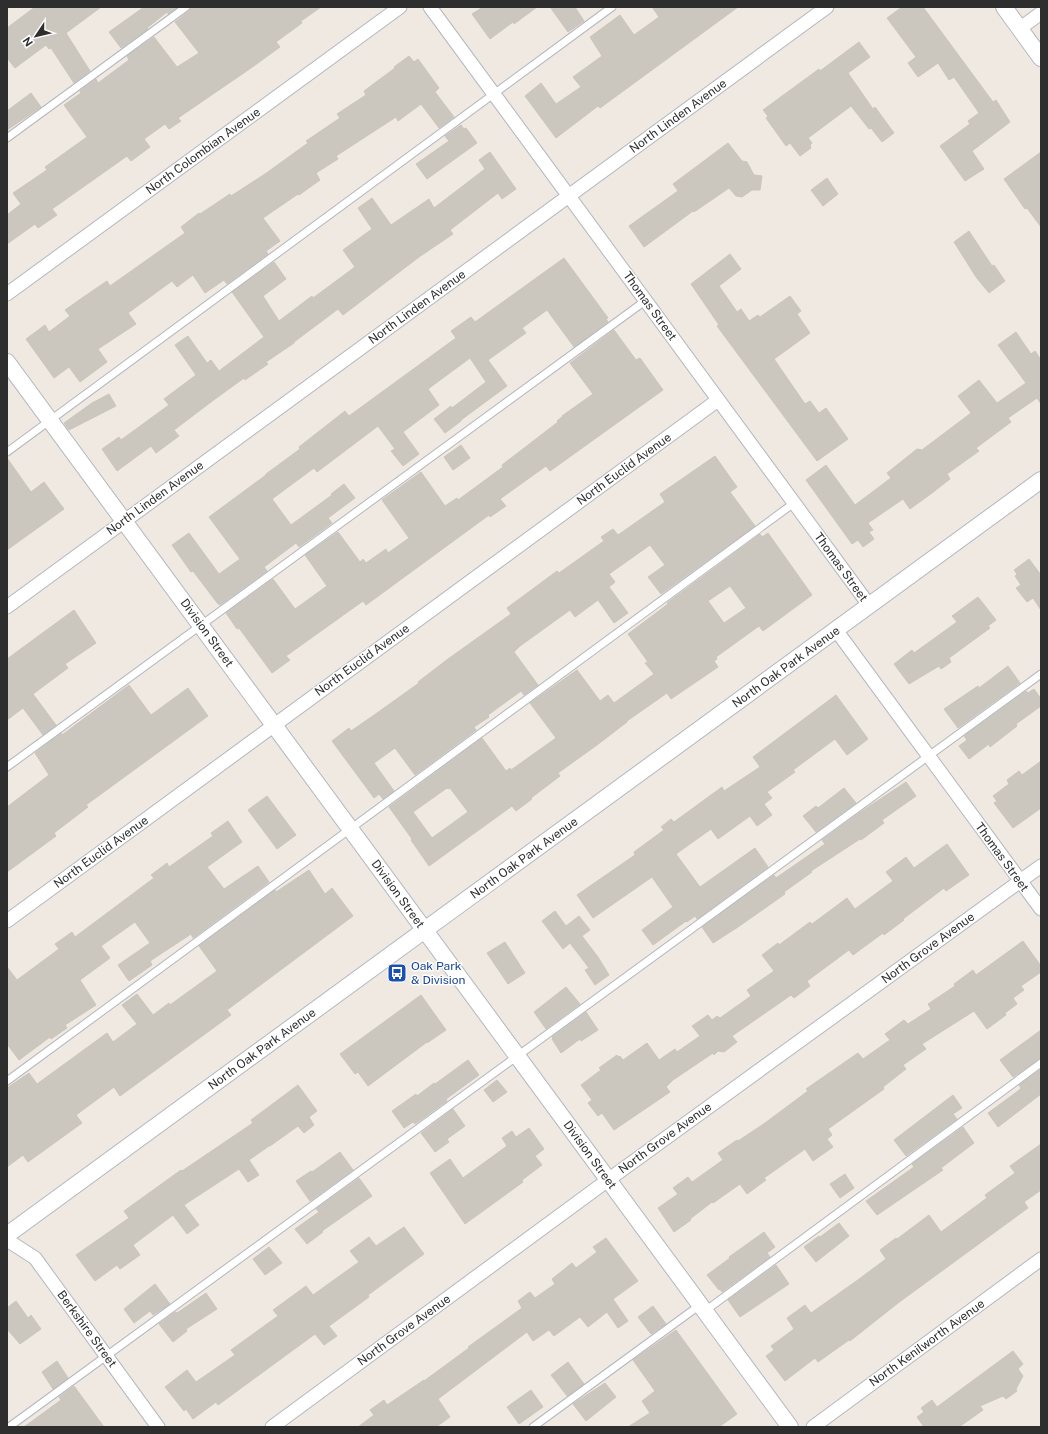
<svg xmlns="http://www.w3.org/2000/svg" width="1048" height="1434" font-family="'Public Sans',sans-serif">
<style>
.building{fill:#cbc7bf;stroke:#cbc5ba;fill-rule:evenodd}
.lines{fill:none;stroke-linecap:round;stroke-linejoin:round}
.service-casing{stroke:#b4b7c1;stroke-width:9}
.minor-casing{stroke:#b4b7c1;stroke-width:15}
.tertiary-casing{stroke:#b4b7c1;stroke-width:18}
.service{stroke:#fff;stroke-width:7}
.minor{stroke:#fff;stroke-width:13}
.tertiary{stroke:#fff;stroke-width:16}
.labels{text-anchor:middle;stroke-width:3;stroke-linejoin:round;paint-order:stroke}
.street-label{font-size:12px;fill:#2e2e2e;stroke:#fff}
.transit-label{font-size:12px;fill:#164399;stroke:#fff;text-anchor:start}
</style>
<rect width="100%" height="100%" fill="#efe9e1"/>
<!-- building -->
<path class="building" d="M35,7H101L66,33L90,71L74,83L51,48L49,49L46,45L15,68L7,58V28Z
M144,7H178L168,14L167,12L147,28L148,29L121,48L109,32Z
M191,7H321L301,21L302,23L276,42L280,47L251,68L178,118L181,121L169,129L165,124L144,139L150,147L131,161L127,156L52,209L57,215L38,228L35,224L7,244V215L21,204L13,193L47,170L45,167L87,137L64,105L81,93L80,91L96,79L98,83L129,60L127,56L154,37L177,67L199,53L175,22L189,11Z
M483,7H537L514,24L513,22L490,39L472,14Z
M550,7H575L584,21L568,32Z
M652,7H738L600,108L598,106L556,138L525,96L541,83L556,104L581,87L573,77L602,56L590,37L620,15L634,35L659,17Z
M902,7H923L993,102L996,100L1010,122L972,151L984,169L965,181L940,146L970,124L968,121L979,113L954,77L949,80L938,63L918,77L908,63L916,57L887,18Z
M859,42L870,57L848,73L873,109L875,107L894,133L882,142L871,128L869,129L851,106L808,138L812,143L810,145L811,148L800,156L790,143L786,146L766,118L768,116L763,110L819,69L820,71Z
M409,56L414,62L418,59L439,88L435,92L454,117L439,128L421,104L398,121L396,117L336,156L338,159L316,173L320,180L299,195L298,194L263,218L280,241L266,251L268,254L227,284L224,280L205,293L193,275L177,287L172,281L128,313L136,324L98,349L107,362L80,382L69,367L54,378L26,339L45,325L49,332L70,316L65,310L82,298L107,281L110,286L185,233L181,227L199,213L200,214L230,194L231,196L265,174L308,143L306,141L340,118L337,114L366,95L364,91L395,68L394,67Z
M31,93L41,107L7,130V111Z
M461,125L464,129L466,128L477,143L427,179L416,164L449,141L445,136Z
M728,143L742,161L747,162L754,175L762,176L760,190H752L742,197L736,196L729,188L694,212L693,211L644,247L629,226L678,191L673,184Z
M490,152L516,189L502,199L498,193L450,230L453,234L419,257L343,315L338,309L294,342V343L266,362L268,364L245,380L244,378L215,399L174,430L179,436L156,453L151,446L117,471L102,449L119,437L121,440L169,405L164,399L196,375L175,345L188,336L207,363L211,360L219,371L264,337L232,292L274,262L286,279L263,296L279,321L312,296L313,298L355,267L343,250L372,229L358,208L372,198L391,225L429,199L434,208L485,169L479,160Z
M1041,152V227L1027,208L1025,209L1004,179Z
M827,178L838,194L823,206L811,190Z
M969,231L992,266L994,265L1005,281L989,293L976,277L954,242Z
M730,254L741,269L719,286L737,312L741,309L749,321L758,315L760,317L790,296L801,311L797,314L810,333L774,359L805,404L810,401L819,413L826,408L848,439L817,461L717,326L719,325L691,284Z
M564,258L608,318L606,319L608,322L574,347L547,310L522,328L526,333L488,360L507,386L461,420V421L445,433L434,419L451,406L452,408L486,382L470,358L428,389L439,405L403,432L419,454L403,466L391,451L395,449L378,426L317,472L314,468L272,499L291,525L332,495L331,494L344,484L355,498L328,518L332,523L299,547L296,543L264,567L267,571L220,605L219,604H218L193,571L191,572L172,545L189,533L219,574L240,559L209,517L266,475V474L300,449L299,447L345,411L349,416L456,338L451,331L471,317L475,322Z
M614,330L636,360L640,358L663,390L550,471L546,466L500,499L506,506L490,517L489,515L366,605L363,601L286,656L290,660L272,673L239,628L237,629L226,613L273,579L295,609L327,586L305,555L338,532L360,562L363,559L366,563L386,549L388,553L409,538L382,500L421,472L445,506L457,498L458,500L503,467L502,465L558,422L557,421L563,416H562L593,394L570,363Z
M1016,332L1031,354L1035,351L1041,360V404L1037,398L1008,418L1011,422L976,448L979,451L947,474L950,479L932,493L910,509L903,499L868,523L873,530L869,532L874,539L863,547L858,540L852,544L806,480L826,465L855,505L891,478L887,473L917,449L922,450L971,413L958,396L979,380L997,403L1026,383L998,345Z
M109,394L116,406L69,430L64,423L92,403Z
M461,445L470,458L453,470L444,457Z
M715,456L737,487L730,492L755,526L661,594L648,577L665,565L650,545L609,574L615,582L609,587L628,613L614,623L598,600L575,617L570,610L520,646L514,652L538,685L524,695L521,691L488,715L489,717L474,727L476,730L415,775L395,748L374,763L394,791L383,799L379,794L374,798L332,741L349,728L351,731L377,713L419,683L418,682L448,659L511,614L507,608L557,571L559,573L604,541L601,537L613,529L618,535L665,502L660,494Z
M7,458L31,492L44,482L64,509L7,550Z
M768,533L812,595L763,631L759,626L716,657L717,659L714,661L718,667L671,699L667,693L627,721V722L597,745L558,773L560,776L531,798L532,799L516,811L512,806L429,866L411,840L412,839L389,807L482,738L506,771L510,768L511,770L556,738L530,703L577,670L600,701L608,695L614,703L654,674L645,663L648,662L628,634L668,604L667,603L760,534L762,537ZM730,586L746,608L724,623L708,601ZM447,788L448,789L450,788L468,812L432,838L413,812Z
M1029,559L1041,575V610L1033,598L1027,602L1016,588L1021,585L1015,576L1017,574L1014,570Z
M978,597L996,620L988,626L990,628L949,658L951,662L941,669L939,666L909,684L894,664L912,650L914,653L957,622L952,616Z
M74,610L96,643L65,664L68,668L33,694L56,725L43,735L23,708L7,720V659Z
M1008,666L1020,683L958,728L944,709L978,686L979,688Z
M129,685L151,715L188,688L208,716L86,805L88,807L54,833L56,836L7,872V807L49,775L35,753L61,733L62,735Z
M1034,689L1041,699V706L1016,724L1017,726L990,747L989,744L969,759L959,746L967,740L964,736L1026,691L1028,693Z
M836,695L868,739L847,755L835,739L793,770L795,772L767,792L772,798L764,804L772,815L757,826L750,816L718,839L711,829L676,854L700,887L755,848L768,867L697,919L695,916L687,922L686,921L653,945L642,930L673,907L652,877L593,918L577,895L635,855L634,852L664,830L661,827L671,819L674,822L722,787L724,791L760,767L753,757Z
M1041,761V808L1013,828L994,803L997,801L993,796L1009,784L1007,780L1019,771L1022,775Z
M906,782L916,796L882,820L884,823L861,840L860,839L811,871L812,872L784,892L785,894L738,927L713,943L702,927L774,875L776,878L825,844L822,840L862,811Z
M844,788L856,803L816,832L803,816L816,806L818,808Z
M267,796L296,835L277,849L248,810Z
M228,821L242,842L207,867L224,889L258,866L269,882L193,938L191,934L150,961L152,965L129,981L118,965L150,943L135,922L101,946L110,958L80,980L96,1005L65,1025L67,1028L51,1039L50,1037L19,1060L7,1044V967L17,980L59,949L55,944L72,932L75,937L154,878L151,875L167,863L169,867L213,836L211,833Z
M947,844L969,875L946,891L944,888L903,919L904,920L884,935L883,933L853,955L849,950L807,981L810,986L794,998L791,995L732,1036L737,1042L724,1052L718,1051L714,1055L713,1053L673,1080L666,1087L670,1092L614,1130L602,1113L598,1116L588,1103L592,1100L581,1085L601,1070L599,1068L617,1055L619,1057L620,1056L623,1060L647,1043L659,1060L675,1049L677,1052L700,1036L692,1026L708,1015L712,1020L717,1016L720,1018L751,996L747,990L774,971L762,955L778,943L779,945L810,922L812,924L847,898L855,909L893,881L886,872L906,857L914,868Z
M309,870L325,894L332,888L353,916L227,1010L231,1015L120,1096L114,1087L76,1115L82,1123L28,1162L23,1155L7,1167V1088L29,1073L37,1084L107,1033L113,1042L137,1024L122,1005L137,994L153,1015L169,1003L170,1005L217,971L199,946L275,890L276,892Z
M555,911L566,926L579,916L590,930L582,936L598,957L609,975L595,985L585,970L589,968L570,943L563,949L542,921Z
M1023,941L1041,966V972L1021,986L1024,990L1013,998L1017,1004L1005,1013L1006,1015L987,1029L974,1011L922,1044L926,1049L903,1065L906,1069L883,1087L884,1089L828,1129L832,1135L827,1139L833,1147L813,1161L805,1149L764,1178L766,1180L747,1194L740,1184L713,1203L712,1202L690,1219L691,1220L674,1232L658,1208L678,1194L673,1188L688,1177L692,1182L723,1160L718,1153L737,1140L738,1141L765,1123L808,1091L806,1089L858,1053L863,1059L890,1040L885,1034L904,1020L908,1024L931,1009L928,1004L955,986L954,984L973,970L976,975Z
M505,942L525,973L508,984L487,953Z
M566,987L580,1004L546,1029L534,1012Z
M421,995L446,1030L427,1043V1042L368,1086L358,1072L355,1074L340,1054Z
M586,1012L598,1030L581,1041L580,1039L561,1053L552,1039L553,1038L552,1037Z
M1041,1030V1058L1013,1077L1000,1060Z
M468,1060L479,1075L446,1099L447,1101L415,1124L413,1122L404,1128L392,1111L416,1094L417,1096L434,1083L435,1084Z
M1041,1069V1094L998,1127L988,1113L1018,1091L1021,1088L1019,1085Z
M497,1080L507,1092L493,1102L484,1090Z
M298,1085L317,1111L309,1117L314,1125L304,1133L298,1126L270,1146H269L249,1160L259,1175L248,1182L239,1169L184,1205L199,1225L187,1234L173,1215L133,1245L140,1255L120,1269L117,1265L95,1281L76,1255L129,1218L124,1211L181,1170L182,1171L253,1123L251,1120Z
M953,1095L962,1108L953,1114L957,1119L906,1156L894,1140Z
M453,1109L465,1126L447,1139L449,1142L435,1152L421,1133Z
M963,1127L974,1143L941,1168L943,1170L877,1215L866,1201L914,1167L912,1164Z
M529,1128L544,1149L535,1156L542,1165L522,1180L523,1182L465,1224L430,1173L450,1159L463,1178L507,1146L502,1138L512,1131L516,1137Z
M1041,1144V1190L1024,1202L1028,1208L898,1303L850,1341L849,1340L818,1362L815,1358L785,1381L766,1356L774,1350L771,1346L794,1329L787,1318L805,1305L811,1313L855,1282L886,1259L880,1250L896,1238L897,1239L929,1215L941,1232L987,1198L985,1195L1015,1173L1010,1166Z
M340,1152L353,1170L310,1201L296,1181L311,1171L312,1172Z
M845,1174L854,1188L840,1198L830,1184Z
M359,1178L372,1196L322,1231L323,1232L307,1244L295,1229L319,1212L316,1209Z
M839,1223L849,1236L816,1262L804,1247L819,1236L820,1237Z
M404,1227L424,1254L368,1295L369,1297L329,1326L337,1336L324,1345L315,1334L218,1405L216,1402L193,1419L186,1409L184,1411L165,1387L187,1370L196,1382L235,1355L231,1350L278,1316L273,1310L306,1286L313,1295L359,1262L350,1251L369,1237L376,1246Z
M764,1232L775,1247L767,1253L770,1257L722,1292L720,1289L719,1290L707,1275L730,1258L729,1257Z
M606,1238L638,1281L613,1299L628,1321L618,1328L607,1312L588,1327L580,1317L554,1336L549,1330L533,1341L527,1332L438,1399L450,1417L436,1427H358L374,1415L370,1410L384,1400L387,1405L424,1380V1381L469,1348L468,1347L522,1308L518,1301L530,1292L535,1298L555,1284L552,1279L572,1263L576,1268L597,1252L593,1247Z
M269,1247L282,1263L265,1275L253,1259Z
M776,1265L789,1284L740,1317L728,1300Z
M155,1284L170,1304L153,1315L150,1311L134,1323L124,1309Z
M206,1293L217,1309L186,1329L187,1331L173,1342L159,1324L175,1312L177,1313Z
M16,1301L28,1318L31,1315L41,1329L20,1344L7,1329V1308Z
M653,1306L666,1324L651,1334L638,1317Z
M676,1330L737,1414L719,1427H628L650,1413L642,1401L655,1391L633,1360Z
M1013,1351L1023,1364L1018,1369L1023,1376L1016,1389L1017,1391L1006,1399L1003,1396L980,1406L983,1410L959,1427H924L917,1417L924,1412L921,1408L932,1400L937,1407Z
M57,1361L68,1378L53,1389L42,1372Z
M568,1362L584,1384L567,1396L551,1375Z
M605,1383L616,1397L586,1421L573,1404Z
M74,1386L104,1427H24L61,1400L59,1397Z
M531,1390L543,1407L519,1424L507,1407Z"/>
<g class="lines">
<defs>
<path id="service" d="M7,138L186,7
M7,452L612,7
M7,767L645,301
M7,1081L794,503
M705,1311L1041,1063
M9,1427L1041,674
M533,1427L700,1305"/>
<path id="minor" d="M430,7L869,605
M1019,29L1041,13
M7,294L400,7
M7,607L827,7
M836,630L1041,909
M7,921L718,400
M7,1240L35,1258L158,1427
M272,1427L608,1180L1041,866
M813,1427L1041,1259"/>
<path id="tertiary" d="M1004,7L1041,58
M7,362L790,1427
M7,1235L1041,480"/>
</defs>
<!-- service casing -->
<use href="#service" class="service-casing"/>
<!-- minor casing -->
<use href="#minor" class="minor-casing"/>
<!-- tertiary casing -->
<use href="#tertiary" class="tertiary-casing"/>
<!-- service -->
<use href="#service" class="service"/>
<!-- minor -->
<use href="#minor" class="minor"/>
<!-- tertiary -->
<use href="#tertiary" class="tertiary"/>
</g>
<!-- icons -->
<defs>
<symbol id="bus-square" viewBox="-11 -11 22 22"><rect x="-9" y="-9" width="18" height="18" rx="4" fill="#1a4fb4" stroke="#fff"/><path d="M-5-6H5V4H4V6H2V4H-2V6H-4V4H-5ZM-3.5-4V0h7V-4ZM-3.5 1.2v1.5H-2V1.2ZM2 1.2v1.5H3.5V1.2Z" fill="#fff"/></symbol>
</defs>
<g fill-rule="evenodd">
<use href="#bus-square" x="386" y="962" width="22" height="22"/>
</g>
<g class="labels">
<!-- street labels -->
<g class="street-label">
<text transform="translate(678 116) rotate(-36)" y="4">North Linden Avenue</text>
<text transform="translate(203 151) rotate(-36)" y="4">North Colombian Avenue</text>
<text transform="translate(650 306) rotate(54)" y="4">Thomas Street</text>
<text transform="translate(417 307) rotate(-36)" y="4">North Linden Avenue</text>
<text transform="translate(624 469) rotate(-36)" y="4">North Euclid Avenue</text>
<text transform="translate(155 498) rotate(-36)" y="4">North Linden Avenue</text>
<text transform="translate(841 567) rotate(54)" y="4">Thomas Street</text>
<text transform="translate(207 633) rotate(54)" y="4">Division Street</text>
<text transform="translate(362 660) rotate(-36)" y="4">North Euclid Avenue</text>
<text transform="translate(786 667) rotate(-36)" y="4">North Oak Park Avenue</text>
<text transform="translate(101 852) rotate(-36)" y="4">North Euclid Avenue</text>
<text transform="translate(1002 857) rotate(54)" y="4">Thomas Street</text>
<text transform="translate(524 858) rotate(-36)" y="4">North Oak Park Avenue</text>
<text transform="translate(398 894) rotate(54)" y="4">Division Street</text>
<text transform="translate(928 948) rotate(-36)" y="4">North Grove Avenue</text>
<text transform="translate(262 1049) rotate(-36)" y="4">North Oak Park Avenue</text>
<text transform="translate(665 1138) rotate(-36)" y="4">North Grove Avenue</text>
<text transform="translate(590 1155) rotate(54)" y="4">Division Street</text>
<text transform="translate(87 1329) rotate(54)" y="4">Berkshire Street</text>
<text transform="translate(404 1330) rotate(-36)" y="4">North Grove Avenue</text>
<text transform="translate(927 1343) rotate(-36)" y="4">North Kenilworth Avenue</text>
</g>
<!-- transit labels -->
<g class="transit-label">
<text x="411" y="970">Oak Park<tspan x="411" dy="14">&amp; Division</tspan></text>
</g>
</g>
<!-- border -->
<rect width="1048" height="1434" fill="none" stroke="#2e2e2e" stroke-width="16"/>
<!-- north arrow -->
<g transform="translate(36 36) rotate(235)" stroke="#ffffff" stroke-width="3" paint-order="stroke">
<path d="M0-3L7 15L0 10L-7 15Z" fill="#2e2e2e"/>
<text y="-6" font-size="11" font-weight="bold" text-anchor="middle" fill="#2e2e2e">N</text>
</g>
</svg>
